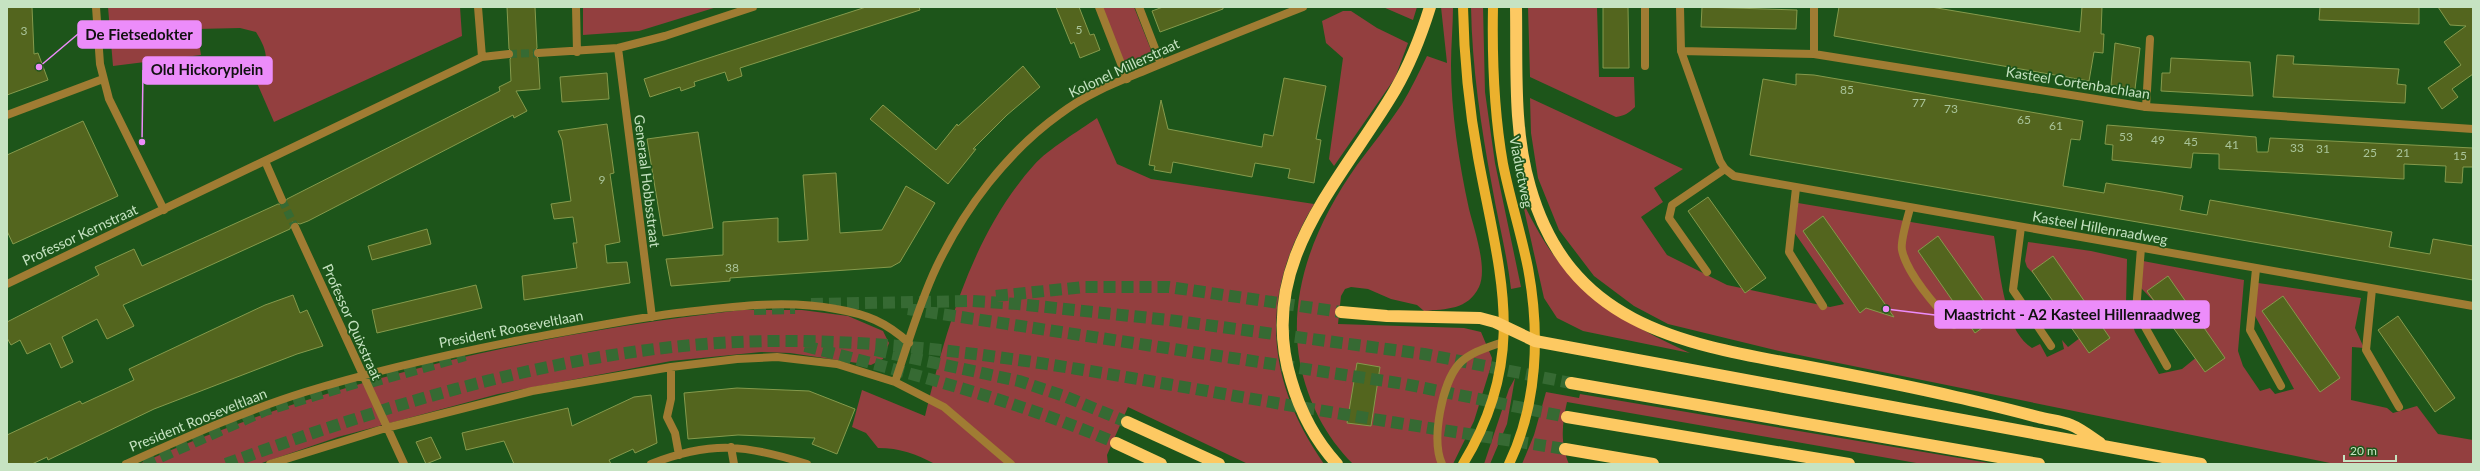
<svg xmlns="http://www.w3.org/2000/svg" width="2480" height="471" font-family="Lato,sans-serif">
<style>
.green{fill:#933f3f}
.building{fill:#53651e;stroke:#859a4c}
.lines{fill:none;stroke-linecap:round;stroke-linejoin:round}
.street-tunnel{stroke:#366a33;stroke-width:8;stroke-dasharray:8 4;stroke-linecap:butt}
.highway-tunnel{stroke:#366a33;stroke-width:12;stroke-dasharray:12 6;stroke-linecap:butt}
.lane{stroke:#a07c33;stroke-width:8}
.street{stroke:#a07c33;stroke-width:8}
.primary{stroke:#ebb12d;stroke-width:10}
.highway{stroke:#fdc962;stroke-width:12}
.labels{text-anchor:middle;stroke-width:3.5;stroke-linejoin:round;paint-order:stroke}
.number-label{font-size:12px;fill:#a9c499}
.street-label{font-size:14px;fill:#c6e3c2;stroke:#1d551a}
.leader{fill:none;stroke:#ec8cfa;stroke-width:1.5}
.callout-dot{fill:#ec8cfa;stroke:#1d551a;stroke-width:1.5}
.callout{fill:#ec8cfa;stroke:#ec8cfa;stroke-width:1.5}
.callout-label{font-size:15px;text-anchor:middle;font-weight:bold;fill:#111}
</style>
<rect width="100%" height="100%" fill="#1d551a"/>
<!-- green -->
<path class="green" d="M108,7H460L462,36L274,122L257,83C269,62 269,53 256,32L240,28L197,29L201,55L113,66Z
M583,7H717L639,31L583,35Z
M1102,7H1134L1153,55L1125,68Z
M1383,7H1417L1413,20Z
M1441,7H1453C1453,26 1451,45 1451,65C1451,112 1459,163 1469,209C1474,229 1488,268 1479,287C1468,310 1446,309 1424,311L1417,305L1391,299L1368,289L1351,287L1345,289L1341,296L1338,324L1464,328L1481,332L1492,358L1491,366L1474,421L1453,464H1353C1325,436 1308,402 1300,363C1287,291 1316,223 1357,165C1372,145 1388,125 1402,104C1411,89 1419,72 1427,56L1447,63Z
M1471,7H1483L1485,92L1495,163L1521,287L1511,289C1507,254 1498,221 1492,186C1481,127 1472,67 1471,7Z
M1528,7H1597L1599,77H1634L1635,107C1629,113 1624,116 1616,117L1530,77Z
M1343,11H1351L1377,28L1408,43L1395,78L1334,166L1329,159L1343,58L1326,43L1322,21Z
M1530,98L1683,169L1654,188L1663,202L1641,217L1667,255L1727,285L1830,307L1844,304L1794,232L1798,203L1994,236C2000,268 2003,330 2032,348L2040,344L2047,357L2064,349L2062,340L2068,347L2089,331L2027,267L2025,261L2028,242L2091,251L2127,259L2126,304L2135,332L2159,374L2182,369L2203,352L2141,288L2143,261L2244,280L2238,351L2243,366L2260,391L2270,388L2275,394L2294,389L2252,310L2258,283L2361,298L2355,328L2364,348L2352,347L2351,400L2387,408L2393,413L2417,406L2438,434L2473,440V464H2335L1779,351L1668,324L1634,306L1594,276L1559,230L1538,178L1531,133Z
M1097,118L1117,164L1151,179L1314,204C1260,294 1264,378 1324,464H1248L1128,407L1107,455L1108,464H935C916,454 900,448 878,448L866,433L852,427L862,390L925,416C946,329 973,233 1034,165C1048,149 1079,131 1097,118Z
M1522,200C1564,288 1604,313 1690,353L1583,331L1557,318L1544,298Z
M742,310H802L848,316L883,331L889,343L883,359L871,365L790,353L761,352L671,361L498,394L338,437L259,464H139C325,380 540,333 742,310Z
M1515,378L1507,424L1490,464H1484L1509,389Z
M1546,392L1579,398L1580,394L1995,464H1922L1567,402C1562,424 1560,443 1569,464H1522L1534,435Z"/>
<!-- building -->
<path class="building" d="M7,7H32L34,54L38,53L48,80L7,95Z
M507,7H535L537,48L533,53L538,58L540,89L516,91L527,111L514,118L513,115L308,221L300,224L292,222L290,229L123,305L134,326L107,339L97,319L62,337L73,362L61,368L50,343L27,354L20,340L11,345L7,338V322L99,275L95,267L134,249L142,266L278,204L284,205L287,199L500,91L499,87L511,81L510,59L514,54L509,49Z
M866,7H919L920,10L740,68L742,76L728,81L725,72L694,82L695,86L681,91L680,87L650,97L644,79Z
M1056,7H1079L1090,35L1094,34L1100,50L1080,58L1074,42L1071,44Z
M1163,7H1223V9L1160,32L1152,11Z
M1603,7H1628L1629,68H1603Z
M1702,7L1797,10L1796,29L1701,27Z
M1839,7H1931L2080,32L2082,7H2102L2101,34H2104L2103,53L2094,52L2089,81L1912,50L1834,36Z
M2320,7H2419V24L2319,20Z
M2438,7H2473V74L2452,89L2458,97L2442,109L2428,88L2461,65L2444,42L2466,26L2450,25Z
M2115,43L2140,48L2135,89L2111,85Z
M2277,55L2294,56L2293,64L2399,69L2397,84L2406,85L2405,103L2273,97Z
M2171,58L2250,62L2253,96L2161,91L2162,73H2170Z
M1023,66L1040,87L1007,115L973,149H976L948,184L870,119L883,105L936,150L957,124L958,126Z
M607,73L609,99L562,102L560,77Z
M1796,74L1814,75L2083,121L2080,140L2071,139L2063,186L2104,193L2106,183L2162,192L2183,196L2180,210L2207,215L2210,200L2392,232L2389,247L2430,254L2433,239L2473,246V280L1750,155L1763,79L1796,85Z
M1284,78L1326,86L1316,139L1321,140L1314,183L1288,178L1290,169L1255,163L1252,177L1173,162L1171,173L1154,170L1155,166L1149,165L1161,100L1168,129L1262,147L1264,134L1273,136Z
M83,121L118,196L13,244L7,231V155Z
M607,124L614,173L610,174L620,242L605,245L607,263L627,262L630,283L524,300L522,276L577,268L573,243H577L573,217L554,219L551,204L571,201L562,140L558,131Z
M2107,125L2256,137L2257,152H2268L2270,138L2473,148V167H2463L2462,183L2445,182L2446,166L2404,164V179L2219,169V154L2193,153L2191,168L2112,160L2113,145L2105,144Z
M698,132L713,228L663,236L647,139Z
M836,173L840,233L882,230L906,186L935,203L900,262L891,267L730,278V281L671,286L666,259L723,255V222L778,218V242L808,240L803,175Z
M1708,197L1766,278L1745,293L1688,211Z
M1823,216L1852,257L1894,317L1866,308L1860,313L1803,231Z
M427,229L431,244L372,260L368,246Z
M1938,236L1996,318L1975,333L1918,251Z
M2053,256L2110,338L2089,353L2032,271Z
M2168,276L2225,358L2205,372L2147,291Z
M476,285L482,308L377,333L372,310Z
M293,295L300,313L307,310L323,346L297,354L154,409L48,460L47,457L32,464H7V435L80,401L82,404L134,380L129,369L265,305Z
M2283,296L2340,378L2320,392L2262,311Z
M2398,316L2455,398L2435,412L2378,330Z
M1357,363L1380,367L1371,426L1347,423Z
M737,388L809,391L855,409L837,454L812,444L815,438L738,435L688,439L684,393Z
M651,395L657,443L635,453L633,449L609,460L611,464H514L504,441L466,450L462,433L568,408L572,426L634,397Z
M431,437L441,458L426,464L416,442Z"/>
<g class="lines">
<!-- street-tunnel -->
<path class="street-tunnel" d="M509,54L538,53
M282,200L295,227"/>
<!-- highway-tunnel -->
<path class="highway-tunnel" d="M996,296L1084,287H1169L1341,312
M811,304L972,301L1018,304L1169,320L1424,354L1571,383
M754,309L795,308
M908,309L1405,384L1567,417
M805,346C910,373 1016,400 1116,443
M875,350L1019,381L1064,396L1127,422
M370,382L465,355
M144,464L265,410L377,376
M226,464C388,404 563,350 737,342C898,335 1056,365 1213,392C1331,413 1448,431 1565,449"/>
<!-- lane -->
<path class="lane" d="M1645,7V66
M2146,107L2150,39
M1796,188L1789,252L1823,306
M1910,208C1908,217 1900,241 1902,250C1907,274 1937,308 1954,325
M2021,227L2013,290L2051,346
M2141,248L2136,311L2167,366
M2256,269L2250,330L2281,386
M1707,272L1669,218L1672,205L1725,169
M2372,289L2366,350L2399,407
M1442,464C1431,440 1442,383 1459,364C1470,352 1489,347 1503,342"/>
<!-- street -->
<path class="street" d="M96,7L100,64L109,99L164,210
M478,7L482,57
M576,7L577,52
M1099,7L1127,79
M1139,7L1161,64
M1680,7L1681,51L1720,161L1725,169L1734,176L2473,306
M1814,7V54
M618,48L652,317
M1681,51L1814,54L2146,107L2473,129
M538,53L618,48L665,36L753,7
M7,115L103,79
M265,161L282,200
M295,227L404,464
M7,284L482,57L509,54
M671,367V399L667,417L675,433L679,455
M895,382C908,344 919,304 936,268C964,209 1007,152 1060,114C1087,93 1120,81 1151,68C1202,47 1252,27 1303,7
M731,447L734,464
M126,464C184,438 244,411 305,392C373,371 445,355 515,341C569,331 623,320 677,313C729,307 784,299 836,309C866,314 886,322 909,343
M270,464L386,428L532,391L671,367L737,359L777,357L837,364L895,382L944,407L1011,464
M651,464C712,440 747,445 807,464"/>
<!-- primary -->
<path class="primary" d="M1463,7C1464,57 1469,108 1478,157C1499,272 1530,354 1463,464
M1493,7C1492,59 1494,113 1503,164C1510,199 1521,233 1528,268C1540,333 1538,403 1509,464"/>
<!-- highway -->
<path class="highway" d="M1516,7C1517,66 1513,130 1530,187C1569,323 1677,343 1799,365C1852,375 1904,385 1956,397C1984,403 2011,410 2038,417C2049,420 2061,421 2071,425C2081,429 2091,437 2100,443
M1341,312L1387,316L1480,318L1495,322L1535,341L2201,464
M1571,383L2039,464
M1567,417L1849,464
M1127,422L1219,464
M1116,443L1161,464
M1565,449L1653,464
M1337,464C1315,440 1300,411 1291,380C1255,263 1341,182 1395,90C1410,64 1421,36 1430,7"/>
</g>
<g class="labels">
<!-- number labels -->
<g class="number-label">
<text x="1079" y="34">5</text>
<text x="24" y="35">3</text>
<text x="1847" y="94">85</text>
<text x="1919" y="107">77</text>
<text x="1951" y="113">73</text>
<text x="2024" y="124">65</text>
<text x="2056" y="130">61</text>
<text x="2126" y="141">53</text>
<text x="2158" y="144">49</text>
<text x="2191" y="146">45</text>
<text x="2232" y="149">41</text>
<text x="2297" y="152">33</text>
<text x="2323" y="153">31</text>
<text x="2370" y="157">25</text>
<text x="2403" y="157">21</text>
<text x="2460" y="160">15</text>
<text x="602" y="184">9</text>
<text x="732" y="272">38</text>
</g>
<!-- street labels -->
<g class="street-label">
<text transform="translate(1124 68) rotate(-25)" y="5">Kolonel Millerstraat</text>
<text transform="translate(2078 83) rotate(9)" y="5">Kasteel Cortenbachlaan</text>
<text transform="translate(1521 172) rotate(79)" y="5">Viaductweg</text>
<text transform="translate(647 181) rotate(83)" y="5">Generaal Hobbsstraat</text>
<text transform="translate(2100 228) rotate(10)" y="5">Kasteel Hillenraadweg</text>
<text transform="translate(80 235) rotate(-25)" y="5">Professor Kernstraat</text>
<text transform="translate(352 322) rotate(66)" y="5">Professor Quixstraat</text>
<text transform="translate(511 329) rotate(-11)" y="5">President Rooseveltlaan</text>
<text transform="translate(198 420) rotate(-22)" y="5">President Rooseveltlaan</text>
</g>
</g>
<!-- callouts -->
<path class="leader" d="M39 67L78 34M142 142L143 70M1886 309L1935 315"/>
<g class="callout-dot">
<circle cx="39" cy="67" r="4"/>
<circle cx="142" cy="142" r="4"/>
<circle cx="1886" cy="309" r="4"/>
</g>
<g class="callout">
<rect x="78" y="21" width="123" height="27" rx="4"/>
<rect x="143" y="57" width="129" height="27" rx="4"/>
<rect x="1935" y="301" width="274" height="27" rx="4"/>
</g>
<g class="callout-label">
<text x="139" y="40">De Fietsedokter</text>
<text x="207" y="75">Old Hickoryplein</text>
<text x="2072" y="320">Maastricht - A2 Kasteel Hillenraadweg</text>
</g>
<!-- border -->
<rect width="2480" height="471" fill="none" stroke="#c6e3c2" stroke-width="16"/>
<!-- scale -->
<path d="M2344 455v6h52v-6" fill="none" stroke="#c6e3c2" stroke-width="2"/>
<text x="2350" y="455" font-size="12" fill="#c6e3c2" stroke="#1d551a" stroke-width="3" paint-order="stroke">20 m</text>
</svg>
